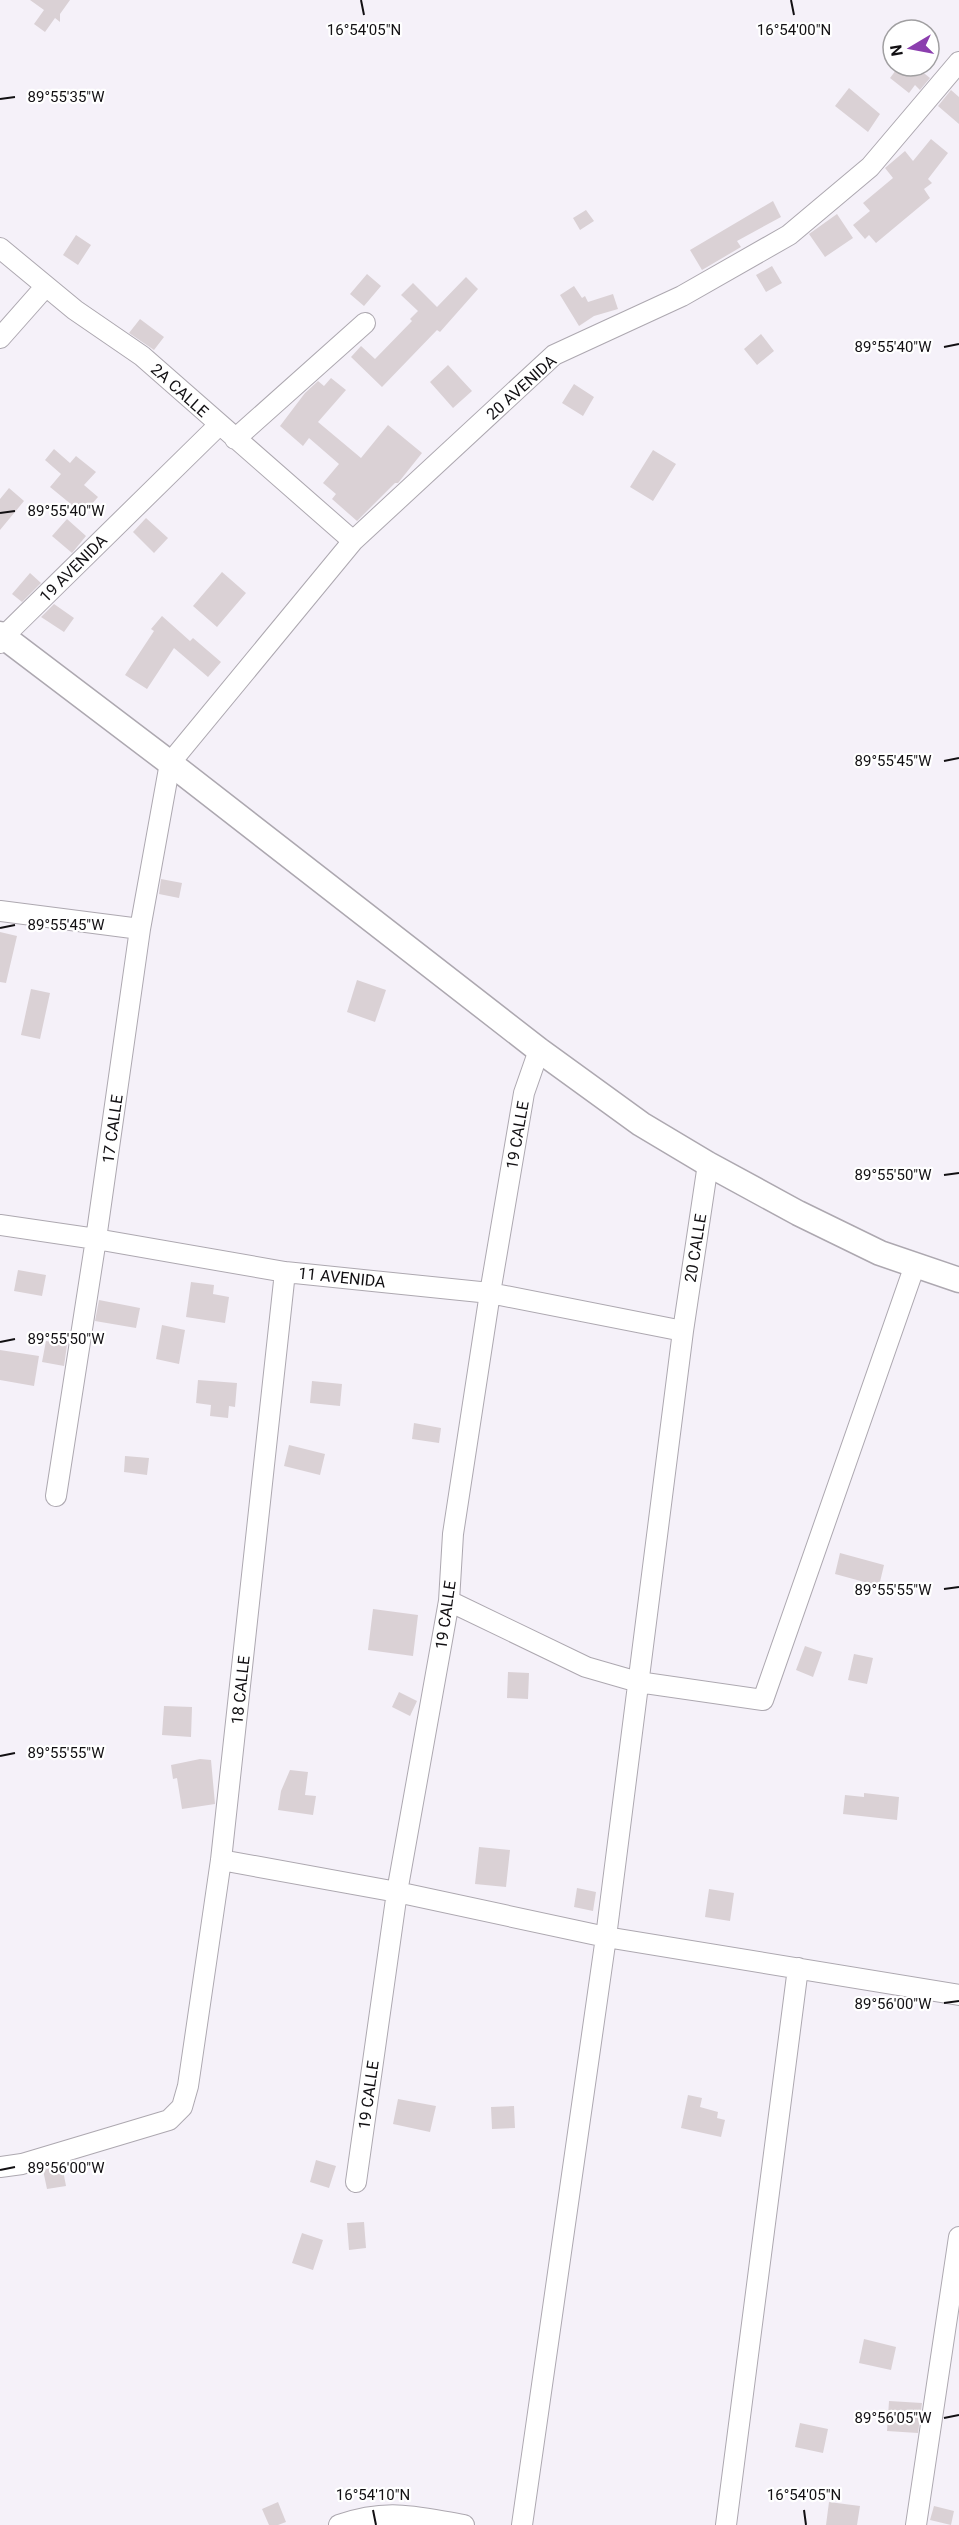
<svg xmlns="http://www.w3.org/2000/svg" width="959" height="2525" font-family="Roboto,sans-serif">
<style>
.building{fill:#dad1d5}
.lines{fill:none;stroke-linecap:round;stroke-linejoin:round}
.minor-casing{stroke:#ada8b0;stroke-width:22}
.major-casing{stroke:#ada8b0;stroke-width:27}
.minor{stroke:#fff;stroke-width:20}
.major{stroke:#fff;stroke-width:24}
.ticks{fill:none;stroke:#121013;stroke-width:2}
.labels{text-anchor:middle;stroke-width:4.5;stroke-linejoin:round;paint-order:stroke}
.street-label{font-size:16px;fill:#121013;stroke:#fff}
.ticks-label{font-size:15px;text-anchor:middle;fill:#121013;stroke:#fff;stroke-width:4.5;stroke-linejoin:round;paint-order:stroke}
</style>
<rect width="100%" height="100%" fill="#f5f1f9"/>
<!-- building -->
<path class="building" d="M30,0H70L60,14V22L55,18L45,32L34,24L44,10Z
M899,66H915L930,78L920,90L915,85L909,93L890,78Z
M849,88L880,114L868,132L835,106Z
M951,90L959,97V124L938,106Z
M931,139L948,153L928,179L932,183L924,189L930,198L876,243L869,235L865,239L853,225L870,211L863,203L893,178L885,168L905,151L913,161Z
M773,201L781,217L737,241L741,247L702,270L690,250Z
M586,210L594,221L580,230L573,218Z
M837,214L853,238L825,257L809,234Z
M76,235L91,245L78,265L63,255Z
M772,266L782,283L766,292L756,275Z
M367,274L381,286L364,306L350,294Z
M466,277L478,289L440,332L437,330L382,387L351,357L361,346L375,359L412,321L410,319L418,311L401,295L413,283L437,307Z
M574,286L582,298L585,296L588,302L613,294L618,309L594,316L579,326L560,295Z
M140,319L164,337L154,350L129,333Z
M761,334L774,351L757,365L744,349Z
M448,365L472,391L453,408L430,382Z
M331,378L346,390L318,422L361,458L388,425L422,453L398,483H395L357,521L332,499L336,494L323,483L339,464L309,438L303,446L280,426L305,393L318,381L324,386Z
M574,384L594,397L583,416L562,403Z
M54,449L70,463L76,456L96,472L84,485L98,497L83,514L50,487L61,474L45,460Z
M653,450L676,464L653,501L630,487Z
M9,488L24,501L0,530V499Z
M146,518L168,538L154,553L133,532Z
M67,519L86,536L72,553L52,536Z
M222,572L246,593L217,627L193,606Z
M30,573L41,583L22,602L12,594Z
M54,604L74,618L64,632L41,617Z
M162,616L190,641L193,638L221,662L208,677L174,648L147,689L125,675L154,631L151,629Z
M161,879L182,883L179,898L159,894Z
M0,932L17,936L6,983L0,982Z
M357,980L386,990L375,1022L347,1012Z
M31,989L50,993L40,1039L21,1035Z
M18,1270L46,1275L42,1296L14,1291Z
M191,1282L214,1285L213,1294L229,1297L225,1323L186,1317Z
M99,1300L140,1308L136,1328L95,1321Z
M162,1325L185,1330L179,1364L156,1359Z
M46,1341L67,1345L64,1366L42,1362Z
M0,1350L39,1356L34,1386L0,1380Z
M198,1380L237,1383L235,1407L229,1406L228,1418L210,1416L211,1405L196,1403Z
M312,1381L342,1384L340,1406L310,1403Z
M414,1423L441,1428L439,1443L412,1439Z
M289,1445L325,1454L320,1475L284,1466Z
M125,1456L149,1458L147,1475L124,1472Z
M840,1553L884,1565L879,1586L835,1574Z
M373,1609L418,1615L413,1656L368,1650Z
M805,1646L822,1652L813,1677L796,1670Z
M854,1654L873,1658L867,1684L848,1680Z
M508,1672L529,1673L528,1699L507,1698Z
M399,1692L417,1701L410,1716L392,1707Z
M164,1706L192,1707L191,1737L162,1735Z
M200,1759L211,1760L215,1804L182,1809L177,1778L173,1779L171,1765Z
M290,1770L308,1772L305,1795L316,1796L313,1815L278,1810L281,1791Z
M864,1793L899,1797L897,1820L843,1814L845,1795L864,1797Z
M479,1847L510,1850L506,1887L475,1884Z
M577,1888L596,1892L593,1911L574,1907Z
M709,1889L734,1893L730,1921L705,1917Z
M688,2095L702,2098L700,2107L718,2112L717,2118L725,2120L721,2137L681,2128Z
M398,2099L436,2106L430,2132L393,2124Z
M514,2106L515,2128L492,2129L491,2107Z
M316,2160L336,2166L329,2188L310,2182Z
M62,2165L66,2186L47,2189L43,2170Z
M364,2222L366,2248L349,2250L347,2223Z
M302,2233L323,2240L313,2270L292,2263Z
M864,2339L896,2347L891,2370L859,2363Z
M889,2401L922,2403L918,2433L887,2431Z
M800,2423L828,2429L823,2453L795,2447Z
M278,2502L286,2522L278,2525H269L262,2509Z
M829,2502L860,2506L857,2525H826Z
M934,2506L954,2511L951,2525L930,2520Z"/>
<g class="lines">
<defs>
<path id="minor" d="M0,248L75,310L142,356L353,541
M0,338L46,286
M235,439L365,323
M0,643L4,636L219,425
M0,911L140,929
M0,1225L96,1239L285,1272L490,1293L683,1331
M56,1496L96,1239L140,929L170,763L353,541L554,355L682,296L789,235L870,167L959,62
M449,1601L586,1667L638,1682L763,1700L915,1265
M221,1860L397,1892L606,1937L959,1995
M0,2167L22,2164L169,2120L182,2107L188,2086L221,1860L285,1272
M356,2182L397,1892L449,1601L453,1534L490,1293L524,1093L539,1050
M339,2525C389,2508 414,2517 464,2525
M522,2525L606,1937L683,1331L708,1164
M726,2525L798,1968
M916,2525L959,2237"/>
<path id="major" d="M0,634L170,763L539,1050L641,1124L708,1164L798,1213L880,1253L959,1280"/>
</defs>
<!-- minor casing -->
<use href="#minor" class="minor-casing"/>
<!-- major casing -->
<use href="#major" class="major-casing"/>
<!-- minor -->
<use href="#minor" class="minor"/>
<!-- major -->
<use href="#major" class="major"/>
</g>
<!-- ticks -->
<path class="ticks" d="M361,0L364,15M791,0L794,15M0,99L15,97M944,347L959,344M0,513L15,511M944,761L959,758M0,928L15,925M944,1175L959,1173M0,1342L15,1339M944,1589L959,1587M0,1756L15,1753M944,2003L959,2001M0,2170L15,2167M944,2418L959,2415M373,2510L376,2525M804,2510L806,2525"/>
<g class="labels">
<!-- street labels -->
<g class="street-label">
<text transform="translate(521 387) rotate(-42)" y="6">20 AVENIDA</text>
<text transform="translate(180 390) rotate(42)" y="6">2A CALLE</text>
<text transform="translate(73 568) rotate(-45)" y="6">19 AVENIDA</text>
<text transform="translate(112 1129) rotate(-82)" y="6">17 CALLE</text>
<text transform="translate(517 1135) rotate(-80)" y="6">19 CALLE</text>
<text transform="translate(695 1248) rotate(-81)" y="6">20 CALLE</text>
<text transform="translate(342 1277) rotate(6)" y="6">11 AVENIDA</text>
<text transform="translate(445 1615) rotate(-82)" y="6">19 CALLE</text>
<text transform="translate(240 1690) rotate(-84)" y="6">18 CALLE</text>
<text transform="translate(368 2095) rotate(-82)" y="6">19 CALLE</text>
</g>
</g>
<g class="ticks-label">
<text x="794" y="35">16°54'00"N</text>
<text x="364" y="35">16°54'05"N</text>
<text x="66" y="102">89°55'35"W</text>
<text x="893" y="352">89°55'40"W</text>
<text x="66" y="516">89°55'40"W</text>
<text x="893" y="766">89°55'45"W</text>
<text x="66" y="930">89°55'45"W</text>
<text x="893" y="1180">89°55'50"W</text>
<text x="66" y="1344">89°55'50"W</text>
<text x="893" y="1595">89°55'55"W</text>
<text x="66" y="1758">89°55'55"W</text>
<text x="893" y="2009">89°56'00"W</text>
<text x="66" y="2173">89°56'00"W</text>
<text x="893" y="2423">89°56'05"W</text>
<text x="373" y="2500">16°54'10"N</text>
<text x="804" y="2500">16°54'05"N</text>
</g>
<!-- north arrow -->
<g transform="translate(911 48) rotate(260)"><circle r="28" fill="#ffffff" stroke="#a09fa1" stroke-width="1.5"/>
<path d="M0-4.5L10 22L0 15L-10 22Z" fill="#8b3eae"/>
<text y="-9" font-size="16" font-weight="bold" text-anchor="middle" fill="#121013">N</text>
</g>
</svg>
